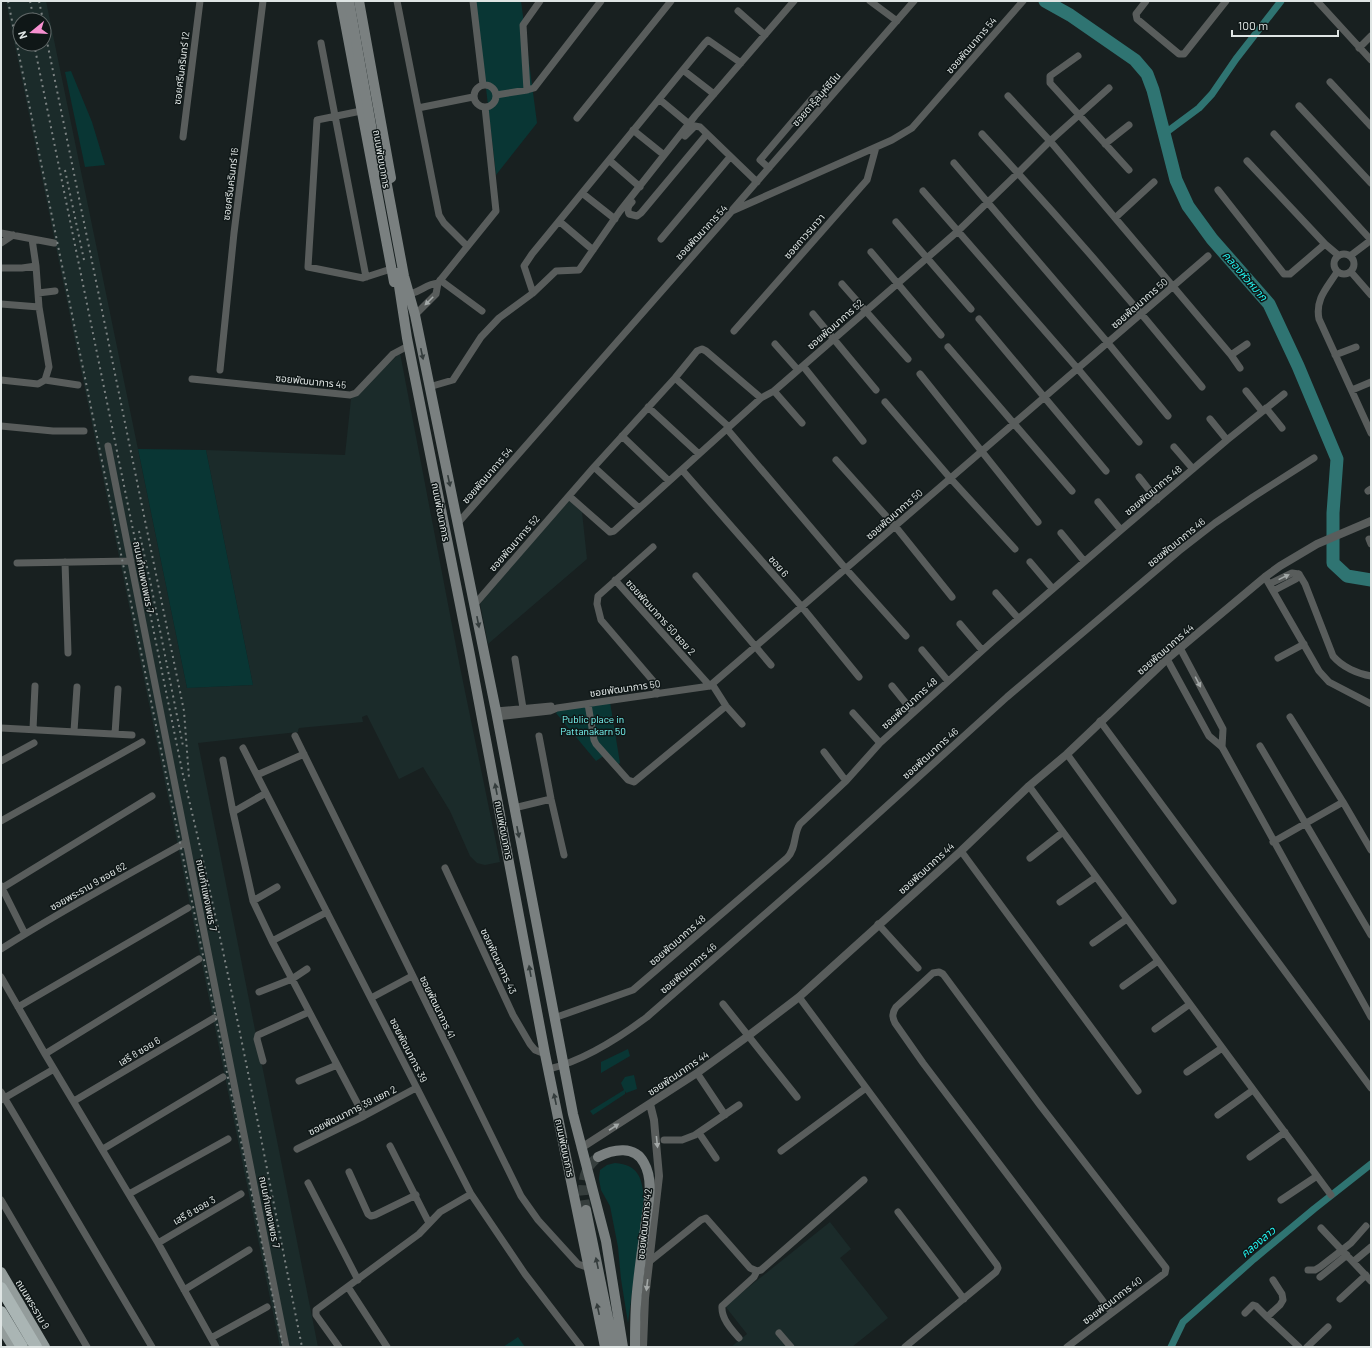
<svg xmlns="http://www.w3.org/2000/svg" width="1372" height="1348" font-family="Barlow,'Noto Sans Thai',sans-serif">
<style>
.built{fill:#1b2b2a;fill-rule:evenodd}
.green{fill:#093634}
.lines{fill:none;stroke-linecap:round;stroke-linejoin:round}
.canal{stroke:#2f7472;stroke-width:7}
.river{stroke:#2f7472;stroke-width:13}
.secondary-tunnel{stroke:#363e3d;stroke-width:10;stroke-dasharray:10 5;stroke-linecap:butt}
.minor{stroke:#595d5c;stroke-width:7}
.tertiary{stroke:#595d5c;stroke-width:8}
.secondary{stroke:#7a8080;stroke-width:10}
.primary{stroke:#939c9b;stroke-width:10}
.motorway{stroke:#aab5b4;stroke-width:12}
.rail{stroke:#7c8383;stroke-width:2;stroke-dasharray:2 4;stroke-linecap:butt}
.secondary-bridge{stroke:#7a8080;stroke-width:10}
.oneway{fill:#a3a8a7}
.oneway2{fill:#343c3c}
.labels{text-anchor:middle;stroke-width:3;stroke-linejoin:round;paint-order:stroke}
.street-label{font-size:10px;fill:#dfe5e4;stroke:#0f1717}
.park-label{font-size:10px;fill:#79fcf8;stroke:#0f1717}
.water-label{font-size:11px;font-style:italic;fill:#23f2ee;stroke:#0f1717}
</style>
<rect width="100%" height="100%" fill="#182020"/>
<!-- built -->
<path class="built" d="M6,1H46L187,688L253,685L206,450L345,455L351,399L400,353L460,667L500,862L485,865L477,863L470,856L450,811L423,767L399,779L367,715L362,717L363,722L299,728L298,730V732L198,743L318,1347H280ZM20,20H44V44H20Z
M569,500L582,512L587,559L488,644L480,603Z
M830,1222L851,1249L840,1258L888,1318L852,1347H731L747,1334L725,1306Z"/>
<!-- green -->
<path class="green" d="M476,1H521L537,123L496,175Z
M71,71L92,122L105,165L85,167L65,72Z
M138,449L206,450L253,685L187,688Z
M610,702L620,763L615,766L605,755L596,761L556,713L560,709Z
M628,1049L630,1056L601,1073V1062Z
M634,1075L637,1089L626,1093L625,1091V1094L593,1115L590,1111L624,1090L621,1083L625,1077Z
M615,1163C639,1165 642,1178 644,1199L628,1323L621,1279L618,1247L610,1206L601,1190L599,1179L600,1170L607,1165Z
M518,1337L525,1347H503Z"/>
<g class="lines">
<!-- canal -->
<path class="canal" d="M1164,134L1199,108L1212,94L1236,59L1281,1
M1171,1347L1183,1322L1254,1259L1314,1209L1371,1164"/>
<!-- river -->
<path class="river" d="M1045,1L1070,15L1135,60L1147,74L1153,90L1176,180L1188,206L1212,239L1269,304L1298,366L1337,459L1333,513V563L1347,576L1371,580"/>
<!-- secondary-tunnel -->
<path class="secondary-tunnel" d="M586,1210C582,1189 580,1171 598,1157"/>
<!-- minor -->
<path class="minor" d="M397,1L439,215L444,223L467,246
M473,1L483,85
M870,1L897,21
M1146,1L1136,14L1137,19L1179,54H1184L1226,1
M1317,1L1371,60
M738,11L765,35
M321,43L366,277
M1359,48L1371,36
M1078,56L1050,76V83L1129,170
M683,70L714,94
M1330,82L1371,126
M474 96a11 11 0 1 1 22 0a11 11 0 1 1-22 0Z
M527,90L523,25L540,1
M496,95L527,90L534,88L601,1
M1008,96L1050,141L1231,355L1240,368
M659,99L689,124
M1299,106L1371,183
M418,108L473,97
M361,111L317,120L308,267L363,278L391,269
M577,118L671,1
M633,130L664,155
M982,134C1058,216 1131,300 1202,387
M1274,134L1371,240
M685,136L695,126L700,127L757,182
M183,137L200,1
M1105,144L1129,125
M609,160L640,187
M1247,161L1325,244L1338,255
M954,163L1108,343L1168,416
M769,168L760,160L816,94L826,102
M1218,190L1284,274H1290L1325,244
M923,191L1078,369L1139,442
M582,193L615,219
M632,202C628,206 627,209 629,214L637,216L641,213L707,134
M733,209L914,1
M1115,218L1154,182
M559,221L593,250
M896,222L971,309
M1,233L54,243
M661,239L730,157
M1,243L13,235
M871,252L941,335
M1334 264a10 10 0 1 1 20 0a10 10 0 1 1-20 0Z
M1350,256L1371,240
M1,268H22L36,266
M1337,272C1327,288 1315,299 1319,319L1371,433
M1351,272L1371,295
M440,280L482,311
M842,284L908,359
M38,293L55,291
M413,293C422,290 428,284 438,283
M533,293L556,271L579,270L620,211L695,116L794,1
M1,304L39,307
M813,314L876,390
M415,315L436,294L438,283L496,211L485,107
M979,319L1106,471
M734,331L867,180L876,147
M775,344L798,370
M948,347L1072,491
M1231,355L1247,344
M1335,355L1356,347
M803,366L863,441
M220,370L234,233L263,1
M920,374L1038,522
M675,378L729,427
M192,379L350,395L356,393L393,354L408,346
M1,380L38,384L45,380L49,367L39,307L36,266L32,239
M45,380L78,385
M429,387L453,380L481,337L499,318L533,293L524,266L532,254L705,43L708,40L741,63
M1352,390L1371,382
M774,391L802,423
M1246,391L1262,411
M885,402L951,479L1015,549
M648,407L699,454
M1266,408L1282,428
M1210,419L1227,440
M1,426L53,431H84
M727,429L846,569L906,636
M622,436L669,481
M108,446L286,1347
M1174,447L1193,469
M836,460L895,526L952,597
M594,467L639,508
M682,470L802,607L859,677
M1139,477L1157,500
M1368,491L1371,489
M569,496L610,532L614,531L761,398L774,391L958,231L1018,173L1050,141L1109,88
M1098,502L1121,530
M458,523L732,211L892,140L912,128L1023,1
M1061,533L1084,561
M1369,539L1371,544
M653,547L598,596L597,604L601,620L654,682L657,694
M65,562L68,653
M1030,562L1052,588
M17,563L131,561
M696,576L771,665
M1265,577L1319,671L1329,682L1371,704
M615,580L710,686
M1269,584L1292,573L1299,574L1305,584L1333,656C1342,667 1358,674 1371,676
M1273,591L1296,579L1299,574
M996,593L1018,618
M475,604L594,467L675,378L697,351L702,349L706,351L761,398
M960,624L982,650
M1180,648L1223,729L1222,747
M922,650L948,681
M1278,658L1304,644
M515,659L523,708
M1167,659L1209,736L1222,747L1371,1017
M712,684L726,706L742,724
M892,686L913,712
M588,704L594,740L596,744L628,780L634,782L726,706
M496,711L551,706
M853,713L880,743
M497,717L550,711L557,708L710,686L712,684L1208,256
M1290,717L1343,802L1371,850
M1100,721L1371,1088
M1,728L132,735
M33,729L35,686
M74,731L77,687
M115,734L118,689
M295,736L521,1196L538,1220L578,1264L589,1268
M539,736L551,799L564,855
M1260,746L1371,935
M243,748L471,1194L525,1274L581,1347
M824,752L846,781
M1067,754L1173,901
M223,760L233,812L253,901L272,941L364,1116
M1,761L34,743
M257,775L304,754
M1029,786L1331,1195
M514,808L551,799
M233,812L266,793
M1,821L142,742
M1273,842L1343,802
M961,851L1138,1091
M1030,858L1063,832
M445,868L513,1015L530,1044L535,1050L545,1054
M1,886L25,934
M2,888L152,796
M253,901L277,887
M1060,902L1096,877
M878,924L918,968
M272,941L327,912
M1093,943L1127,919
M1,949C61,911 124,877 186,842
M1,977L45,1054L158,1243L216,1347
M1123,986L1158,961
M259,992L292,979L307,969
M799,997L997,1265L998,1268L996,1272L905,1347
M371,998L412,976
M723,1004L797,1097
M18,1007L188,908
M554,1018L633,990L787,858C797,848 793,834 800,824L846,781L880,743L994,640L1121,530L1227,440L1284,394
M1155,1029L1190,1004
M45,1054L199,959
M263,1061L257,1039L258,1035L309,1012
M549,1069C583,1061 619,1038 647,1017L827,860L1007,697L1179,551L1215,523L1253,497L1314,458
M1187,1072L1222,1048
M697,1073L725,1115
M299,1081L337,1065
M1,1092L152,1347
M1,1100L54,1069
M74,1101L214,1018
M1218,1115L1253,1090
M699,1133L716,1158
M664,1140H682L695,1135L739,1105
M390,1146L429,1223
M103,1149L223,1077
M297,1149L364,1116L416,1088
M781,1151L866,1088
M1250,1157L1285,1132
M349,1172L368,1214L371,1216L375,1215L416,1195
M308,1183L358,1280
M129,1194L228,1139
M1,1200L87,1347
M1281,1200L1317,1176
M898,1212L964,1299
M1321,1228L1371,1281
M158,1243L241,1194
M650,1261L701,1220L706,1218L750,1268L757,1271L761,1270L864,1180
M1353,1262L1371,1247
M1308,1270H1315L1320,1267L1351,1243L1366,1226
M1320,1277L1347,1255
M1273,1280L1282,1294L1283,1300L1280,1305L1267,1317L1299,1347
M348,1287L387,1347
M184,1290L249,1250
M1340,1299L1366,1275
M1245,1313L1253,1305L1256,1306L1267,1317
M779,1333L791,1347
M211,1338L267,1307
M739,1338C731,1329 721,1318 722,1306L754,1277L757,1271
M339,1347L316,1315V1310L419,1234L440,1212L471,1194
M1067,1347L1165,1273L1166,1268L1040,1105L943,974L939,972L933,973L896,1007C892,1013 892,1017 895,1023L923,1063L1112,1313
M1307,1347L1328,1327"/>
<!-- tertiary -->
<path class="tertiary" d="M581,1148L697,1073L748,1036L799,997L961,851L1029,786L1067,754L1167,659L1265,577L1280,566L1317,544L1371,521
M643,1347L645,1298L659,1176L654,1120L650,1104"/>
<!-- secondary -->
<path class="secondary" d="M341,1L394,282
M359,1L391,178
M384,169L404,276L415,315L496,711L573,1114L606,1241L623,1347
M397,273L407,338L470,655L545,1054L605,1347
M598,1157C613,1149 635,1145 644,1163C655,1182 647,1208 645,1229C642,1250 639,1271 637,1292C635,1310 635,1329 635,1347
M586,1210L614,1347"/>
<!-- primary -->
<path class="primary" d="M1,1272L45,1347
M1,1327L13,1347"/>
<!-- motorway -->
<path class="motorway" d="M1,1288L36,1347
M1,1312L22,1347"/>
<!-- rail -->
<path class="rail" d="M8,1L283,1347
M30,1L34,20
M39,1L43,20
M44,27L184,711L189,778
M34,44L183,775C229,964 264,1156 302,1347
M65,170L84,260
M139,531L151,585L183,746"/>
<!-- secondary-bridge -->
<path class="secondary-bridge" d="M349,1L379,170"/>
</g>
<!-- one-way arrows -->
<defs><path id="oneway-solid" d="M-6-.8H1V-3.2L6.5 0L1 3.2V.8H-6Z"/></defs>
<g class="oneway">
<use href="#oneway-solid" transform="translate(429 301) rotate(135)"/>
<use href="#oneway-solid" transform="translate(1284 577) rotate(-26)"/>
<use href="#oneway-solid" transform="translate(1198 682) rotate(62)"/>
<use href="#oneway-solid" transform="translate(614 1127) rotate(-33)"/>
<use href="#oneway-solid" transform="translate(657 1142) rotate(84)"/>
<use href="#oneway-solid" transform="translate(647 1285) rotate(97)"/>
</g>
<g class="oneway2">
<use href="#oneway-solid" transform="translate(422 354) rotate(78)"/>
<use href="#oneway-solid" transform="translate(449 481) rotate(78)"/>
<use href="#oneway-solid" transform="translate(478 622) rotate(79)"/>
<use href="#oneway-solid" transform="translate(496 789) rotate(-101)"/>
<use href="#oneway-solid" transform="translate(518 832) rotate(79)"/>
<use href="#oneway-solid" transform="translate(530 971) rotate(-100)"/>
<use href="#oneway-solid" transform="translate(555 1099) rotate(-102)"/>
<use href="#oneway-solid" transform="translate(597 1263) rotate(-102)"/>
<use href="#oneway-solid" transform="translate(598 1309) rotate(-102)"/>
</g>
<g class="labels">
<!-- street labels -->
<g class="street-label">
<text transform="translate(971 45) rotate(-49)" y="4">ซอยพัฒนาการ 54</text>
<text transform="translate(181 68) rotate(-83)" y="4">ซอยศรีนครินทร์ 12</text>
<text transform="translate(816 99) rotate(-49)" y="4">ซอยดารุ๊ลมุห์ซีนีน</text>
<text transform="translate(382 159) rotate(80)" y="4">ถนนพัฒนาการ</text>
<text transform="translate(230 184) rotate(-83)" y="4">ซอยศรีนครินทร์ 16</text>
<text transform="translate(701 232) rotate(-47)" y="4">ซอยพัฒนาการ 54</text>
<text transform="translate(804 236) rotate(-49)" y="4">ซอยถาวรนาวา</text>
<text transform="translate(1139 303) rotate(-41)" y="4">ซอยพัฒนาการ 50</text>
<text transform="translate(835 324) rotate(-41)" y="4">ซอยพัฒนาการ 52</text>
<text transform="translate(311 381) rotate(6)" y="4">ซอยพัฒนาการ 45</text>
<text transform="translate(487 475) rotate(-49)" y="4">ซอยพัฒนาการ 54</text>
<text transform="translate(1153 490) rotate(-40)" y="4">ซอยพัฒนาการ 48</text>
<text transform="translate(441 512) rotate(79)" y="4">ถนนพัฒนาการ</text>
<text transform="translate(894 514) rotate(-41)" y="4">ซอยพัฒนาการ 50</text>
<text transform="translate(1176 542) rotate(-39)" y="4">ซอยพัฒนาการ 46</text>
<text transform="translate(514 543) rotate(-49)" y="4">ซอยพัฒนาการ 52</text>
<text transform="translate(779 566) rotate(49)" y="4">ซอย 6</text>
<text transform="translate(144 577) rotate(79)" y="4">ถนนกำแพงเพชร 7</text>
<text transform="translate(661 617) rotate(48)" y="4">ซอยพัฒนาการ 50 ซอย 2</text>
<text transform="translate(1165 649) rotate(-41)" y="4">ซอยพัฒนาการ 44</text>
<text transform="translate(625 688) rotate(-8)" y="4">ซอยพัฒนาการ 50</text>
<text transform="translate(909 703) rotate(-42)" y="4">ซอยพัฒนาการ 48</text>
<text transform="translate(930 753) rotate(-42)" y="4">ซอยพัฒนาการ 46</text>
<text transform="translate(504 830) rotate(79)" y="4">ถนนพัฒนาการ</text>
<text transform="translate(926 868) rotate(-42)" y="4">ซอยพัฒนาการ 44</text>
<text transform="translate(88 886) rotate(-30)" y="4">ซอยพระราม 9 ซอย 62</text>
<text transform="translate(207 895) rotate(79)" y="4">ถนนกำแพงเพชร 7</text>
<text transform="translate(677 940) rotate(-41)" y="4">ซอยพัฒนาการ 48</text>
<text transform="translate(499 961) rotate(65)" y="4">ซอยพัฒนาการ 43</text>
<text transform="translate(688 968) rotate(-41)" y="4">ซอยพัฒนาการ 46</text>
<text transform="translate(438 1007) rotate(64)" y="4">ซอยพัฒนาการ 41</text>
<text transform="translate(409 1050) rotate(63)" y="4">ซอยพัฒนาการ 39</text>
<text transform="translate(139 1051) rotate(-31)" y="4">เสรี 8 ซอย 6</text>
<text transform="translate(678 1073) rotate(-34)" y="4">ซอยพัฒนาการ 44</text>
<text transform="translate(352 1110) rotate(-27)" y="4">ซอยพัฒนาการ 39 แยก 2</text>
<text transform="translate(565 1148) rotate(78)" y="4">ถนนพัฒนาการ</text>
<text transform="translate(194 1210) rotate(-30)" y="4">เสรี 8 ซอย 3</text>
<text transform="translate(270 1212) rotate(79)" y="4">ถนนกำแพงเพชร 7</text>
<text transform="translate(644 1224) rotate(-84)" y="4">ซอยพัฒนาการ 42</text>
<text transform="translate(1112 1300) rotate(-37)" y="4">ซอยพัฒนาการ 40</text>
<text transform="translate(33 1304) rotate(59)" y="4">ถนนพระราม 9</text>
</g>
<!-- park labels -->
<g class="park-label">
<text x="593" y="723">Public place in<tspan x="593" dy="12">Pattanakarn 50</tspan></text>
</g>
<!-- water labels -->
<g class="water-label">
<text transform="translate(1245 276) rotate(49)" y="4">คลองหัวหมาก</text>
<text transform="translate(1258 1242) rotate(-40)" y="4">คลองลาว</text>
</g>
</g>
<!-- border -->
<rect width="1372" height="1348" fill="none" stroke="#dfe5e4" stroke-width="4"/>
<!-- north arrow -->
<g transform="translate(32 32) rotate(252)"><circle r="19" fill="#0f1717" stroke="#626969"/>
<path d="M0-3L7 15L0 10L-7 15Z" fill="#f690d0"/>
<text y="-6" font-size="11" font-weight="bold" text-anchor="middle" fill="#dfe5e4">N</text>
</g>
<!-- scale -->
<path d="M1232 30v6h106v-6" fill="none" stroke="#dfe5e4" stroke-width="2"/>
<text x="1238" y="30" font-size="12" fill="#dfe5e4" stroke="#0f1717" stroke-width="3" paint-order="stroke">100 m</text>
</svg>
